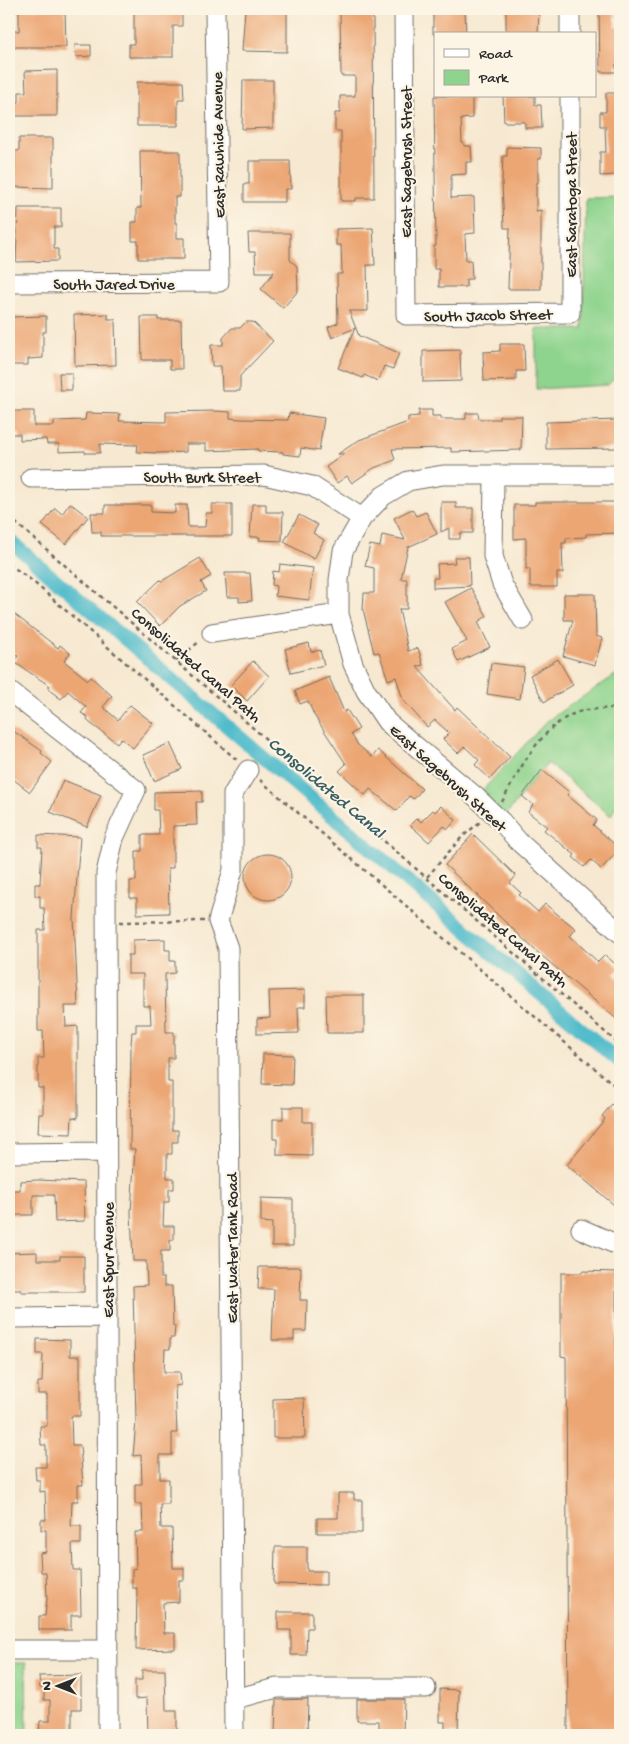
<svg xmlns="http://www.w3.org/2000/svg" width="629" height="1744" font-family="'Gochi Hand',sans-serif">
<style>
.green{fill:#8fd48e;stroke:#5d805c}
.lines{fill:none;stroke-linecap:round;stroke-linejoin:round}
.canal{stroke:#50bbcb;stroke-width:14}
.building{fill:#eca673}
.minor-casing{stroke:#726e65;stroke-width:21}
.path{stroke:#726e65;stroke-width:2.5;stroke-dasharray:4 4;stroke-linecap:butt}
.minor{stroke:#fff;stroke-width:19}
.labels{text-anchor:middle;stroke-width:4.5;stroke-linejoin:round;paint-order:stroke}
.street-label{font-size:16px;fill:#2b2b2b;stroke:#fcf5e5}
.water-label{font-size:18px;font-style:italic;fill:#385d63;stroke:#fcf5e5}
</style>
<rect width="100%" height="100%" fill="#fcf5e5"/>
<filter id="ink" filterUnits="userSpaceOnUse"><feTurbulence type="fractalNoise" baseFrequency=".02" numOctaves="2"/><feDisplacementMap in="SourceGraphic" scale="10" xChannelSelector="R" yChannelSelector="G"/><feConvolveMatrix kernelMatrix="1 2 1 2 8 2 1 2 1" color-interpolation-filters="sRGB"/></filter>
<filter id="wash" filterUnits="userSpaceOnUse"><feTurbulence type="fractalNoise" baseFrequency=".0096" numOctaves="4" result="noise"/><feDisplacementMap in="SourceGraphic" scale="20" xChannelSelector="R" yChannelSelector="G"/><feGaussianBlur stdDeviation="1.12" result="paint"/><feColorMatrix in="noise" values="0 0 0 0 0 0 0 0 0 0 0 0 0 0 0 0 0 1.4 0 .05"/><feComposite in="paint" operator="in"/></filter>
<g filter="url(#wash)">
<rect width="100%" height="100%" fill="#f7e9d1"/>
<!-- green -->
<path class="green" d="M620,197V373L608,385L536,389V329H583L586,198Z
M617,674H620V797L611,816L548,763L501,821L476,797L548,720Z
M9,1663H26L27,1735H9Z"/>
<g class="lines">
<!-- canal -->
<path class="canal" d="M9,540L620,1062"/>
</g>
<g id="blocks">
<!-- building -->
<path class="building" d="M19,9H65L66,47H12L11,31H19Z
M245,9H287V52L242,51Z
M340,9H373L374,198H356V201H341V131H335V113H340V96H355V76H341Z
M433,9H465L466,34H433Z
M506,9H539L538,34H506Z
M599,9H615V27H620V64H616V72H600Z
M134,10H182V26H173V57H129V44H134Z
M75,45H91V56L76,57Z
M57,70V116H11V102H19V92H26L25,71Z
M243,80H273V128L242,129Z
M137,82H183L184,99H178V126H137Z
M606,93H620V169H616V175L600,176V152H606L605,126H600V112H606Z
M434,96H472V118L461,119L462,143H464V146H471L472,162H466V174L451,175V198L474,197L475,233L465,234L466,260H471L472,279H466V287H439V269H434V246H436Z
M503,96H535V105H541L542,128H525V122H504Z
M19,138H53V188L11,187V169H15V151H19Z
M507,147L541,148V159H538V183H536V211L541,210V289H508L510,228H504L502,182L503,156H507Z
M140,151H180V197H175V223H177V238H184V259H138V241H132V222H137V208H141Z
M249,161H290L291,189H285V202H244V184H249Z
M18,208H61V227H54V249H58V261L16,262Z
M373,228L375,265H367L368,311H349L359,336L399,353L393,369L384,366L378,381L364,375L363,378L338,368L355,328L332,338L328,327L338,323L337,274H342L341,245H336V229Z
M248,233H290V260L297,266L298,291L283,308L261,289L274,272H256L255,252H249Z
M108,314V319H115L116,365L75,366L74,315Z
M46,316V332H43V358L28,359V365H9V317Z
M141,317H158V320H181L182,369H170V360H142Z
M246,322H253L273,341L240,376V391H222L221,366H212L211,345H223V338L232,328H240Z
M500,344H524L525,371H516V380L484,381L483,352L500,351Z
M460,350L461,381L423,382V351Z
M59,373H72V390H60Z
M419,410H432V416H441V419H466V413H478L479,419H499V416H522L521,450L451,452V448L392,449L395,460L374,468L352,483L347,476L337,483L326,467L344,454H338L359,440L408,422V417L419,416Z
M9,411H34V426H54V421L85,420L86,413L120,414L119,421L166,422V412L215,411L230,412V418L240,419L288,420L289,413L324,418L319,451L301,448L300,456L283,454V452L258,451V449L206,451V444H186V452L157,453L137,452L138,445L100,444V453H85V451L59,452V444H47L46,439L20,440V434H9Z
M620,420V448L546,449V422Z
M441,502H456V508H473V533H460V539H449V528L441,532Z
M535,502H620V533L586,534V537L566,538V543H562L563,573H557V587H530V569H526V538L514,539V505H535Z
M70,503L88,517L66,544L42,525L55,508L62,514Z
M212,504H232V536H101V532H92L91,513H105V505H151V512L175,513V505H187L188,527H205L206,513H212Z
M252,504H266V512H283L282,541L259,540L260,537H250Z
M412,509L416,516L426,512L437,534L408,547L401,579H407V609H399L408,651L418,648L423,665L417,667L455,710L457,707L510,757L490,779L475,765L479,760L464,746L458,753L443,739L449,733L435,720L427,727L403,700L396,677L388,680L379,652L374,653L363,609L364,593H374V568L365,566L370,545L380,547L382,535L405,540L394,518Z
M299,515L318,525L313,533L324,540L314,559L284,542Z
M454,557H469L470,586L433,588V578H438L437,564L455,563Z
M200,558L211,576L201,582L206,591L180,606L160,626L137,602L160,580L162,581Z
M280,564L313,568L309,600L275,596L276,586L272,585L273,571L279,572Z
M225,573H250L252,601L239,602V597H227Z
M471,588L487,616L478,622L490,647L458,662L452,649L467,641L445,602Z
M564,594H595L596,636L602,638L595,665L563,656L573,620H564Z
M9,610L58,648L60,645L70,653L64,661L88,680L91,677L112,696L103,707L118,720L130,705L153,723L133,748L121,738L117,743L90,723L87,720L88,717L81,713L86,707L68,691L61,699L48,689L50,686L14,662L18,656L9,649Z
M309,643L311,652L320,650L324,665L291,673L285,649Z
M558,659L573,685L544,702L530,675Z
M253,661L269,676L247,701L231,685Z
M491,663L524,667L520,699L487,694Z
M329,677L344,712L347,710L359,729L351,734L358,745L372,757L378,750L422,789L414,799L409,796L397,811L370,789L365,795L339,771L346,764L314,715L308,701L300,704L295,691Z
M9,728L42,751L41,753L52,762L30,792L9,776Z
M170,743L182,769L154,781L143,755Z
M542,770L569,792L567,795L597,820L593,825L620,849L601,869L591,860L584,867L573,857L575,855L544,830L547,827L528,812L533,805L522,796Z
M63,780L101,795L87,827L50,812Z
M202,791V802H196L197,825L173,826V868H168L169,913L137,914V898H130V881H136V851H142V835H159L158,810H154V792Z
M441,806L456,820L448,829L444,826L429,842L410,825L417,818L421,822L433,810L435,812Z
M473,834L516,876L510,883L521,893L519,895L538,912L545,904L561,917L576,929L570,936L598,962L605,955L620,968L614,974L620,980V1022L535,950L445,865Z
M38,835L80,837L74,918L78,1006H65L66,1027L78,1026V1118L72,1117L71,1134L38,1133L39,1114H43V1088H38V1058H44L43,1031H38V930H45L44,908H40V896H35V884H40L42,847H38Z
M245 877a23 23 0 1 1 46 0a23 23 0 1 1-46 0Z
M165,939V950H170V961H175V973L165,974L166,1032H174V1058H168V1082H172V1130H178V1142H172V1154H167V1178H174V1189H169V1202H164L163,1226H174V1240H170V1251H161V1278H164V1286H172L173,1326H175L174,1338H170V1349H165L164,1372H180L181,1385L175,1386L177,1433H172V1455H160V1479H169V1504H160L161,1528H172L173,1568H184V1580H179V1602L163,1603L164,1633H175V1649L136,1650L137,1588H132V1569L136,1568L135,1532H143L142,1504H135V1484H142L141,1455L133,1456L136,1421L133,1286L147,1285L146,1261H133L131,1212L135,1149H130L131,1045L132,1032H136V1024H151L150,1006H143V974H128V955H133V940Z
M305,990V1007H298L299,1033L257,1034V1019L270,1018L269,991Z
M326,995H364V1033H327Z
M263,1054L293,1055L292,1085L262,1084Z
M612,1104L620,1111V1210L567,1165L605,1119L602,1116Z
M283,1107H303V1122H312V1156L277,1155V1139H273V1119H283Z
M37,1180L84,1182L85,1221L55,1222L54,1195H33V1215H9V1190H20V1181Z
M261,1198L293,1199V1246H272V1223L261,1222Z
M37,1252V1260H60V1256H84V1292H21V1290H9V1253Z
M259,1267H301L300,1300H307L306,1331H294V1340H272L274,1289H258Z
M582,1271L616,1272V1369H620V1735H568L566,1357L561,1356V1273H582Z
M37,1339L70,1340V1356H80V1416H71L72,1445H80L83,1485H78V1501H72L71,1526H81V1544H72L73,1570H80L81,1615H71V1630H39V1616H45L47,1599L46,1572H41L40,1553L46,1552V1530H41V1520H46L45,1491L40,1492V1480H36L35,1467H46V1445H41L40,1426H47V1394H38V1382H42L43,1354H37Z
M304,1398L305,1438H273V1399Z
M338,1493H354V1500H362V1533H317V1518H338Z
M275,1547H307V1571H326V1585L274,1584Z
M278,1612H312V1628H307L306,1655H291V1630H278Z
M142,1670H165L166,1711H177V1735H148L147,1698L135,1699V1680H142Z
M81,1675V1709H72V1735H39L40,1721H50V1700H44V1688H40L39,1676Z
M440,1689L459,1690L458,1733H445V1722H440Z
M308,1699L307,1735H275L276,1700Z
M357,1699H404L403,1733H379V1721H357Z"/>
</g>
</g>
<g filter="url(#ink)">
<use href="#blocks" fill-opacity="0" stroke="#726e65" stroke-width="1"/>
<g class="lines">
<defs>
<path id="minor" d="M404,9L406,315L570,313V96
M570,34V9
M9,283L219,282L215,9
M620,475H443L408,481L383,496L362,518L343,551L339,580V614L353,664L366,691L387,722L476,797L501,821L518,841L620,933
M494,476L493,556L502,584L523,620
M31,478L264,475L312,486L362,518
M212,633L339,614
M9,691L136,790L114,838L106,873L108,1735
M9,1153L106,1152
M581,1229L620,1246
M9,1318L107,1317
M9,1650H107
M234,1699L277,1688H426
M234,1735L228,948L218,921L233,870V794L248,770"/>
</defs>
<!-- minor casing -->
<use href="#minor" class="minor-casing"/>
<!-- path -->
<path class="path" d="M9,517L620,1045
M9,564L31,580L237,760
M176,661L200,641
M260,780L620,1090
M502,802C519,770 543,721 582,711C595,708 608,710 620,706
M427,877L462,837L480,822
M120,922L205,921"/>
<!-- minor -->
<use href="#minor" class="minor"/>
</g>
</g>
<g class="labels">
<!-- street labels -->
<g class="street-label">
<text transform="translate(217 145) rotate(-91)" y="6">East Rawhide Avenue</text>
<text transform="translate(405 162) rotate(-90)" y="6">East Sagebrush Street</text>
<text transform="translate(570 205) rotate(-90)" y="6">East Saratoga Street</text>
<text x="114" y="289">South Jared Drive</text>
<text transform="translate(488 314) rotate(-1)" y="6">South Jacob Street</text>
<text x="202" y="482">South Burk Street</text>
<text transform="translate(197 664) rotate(41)" y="6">Consolidated Canal Path</text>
<text transform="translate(449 777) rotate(42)" y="6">East Sagebrush Street</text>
<text transform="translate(504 929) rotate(41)" y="6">Consolidated Canal Path</text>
<text transform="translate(231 1248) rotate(-90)" y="6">East Water Tank Road</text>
<text transform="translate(107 1260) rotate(-90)" y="6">East Spur Avenue</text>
</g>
<!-- water labels -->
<g class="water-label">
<text transform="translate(327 787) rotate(40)" y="6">Consolidated Canal</text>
</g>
</g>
<!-- margin -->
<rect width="629" height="1744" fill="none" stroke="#fcf5e5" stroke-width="30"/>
<!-- legend -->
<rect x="434" y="32" width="162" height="65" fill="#fcf5e5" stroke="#a8a49b"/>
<rect x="444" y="49" width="25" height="8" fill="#ffffff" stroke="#a8a49b"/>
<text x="479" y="58" font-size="15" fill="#2b2b2b">Road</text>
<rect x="444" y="70" width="25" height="15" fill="#8fd48e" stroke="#a8a49b"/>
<text x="479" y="82" font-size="15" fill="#2b2b2b">Park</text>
<!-- north arrow -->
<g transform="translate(58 1686) rotate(270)" stroke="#fcf5e5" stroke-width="4" paint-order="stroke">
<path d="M0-4L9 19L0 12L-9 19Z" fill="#2b2b2b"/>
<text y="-8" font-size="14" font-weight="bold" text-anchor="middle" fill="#2b2b2b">N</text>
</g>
</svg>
